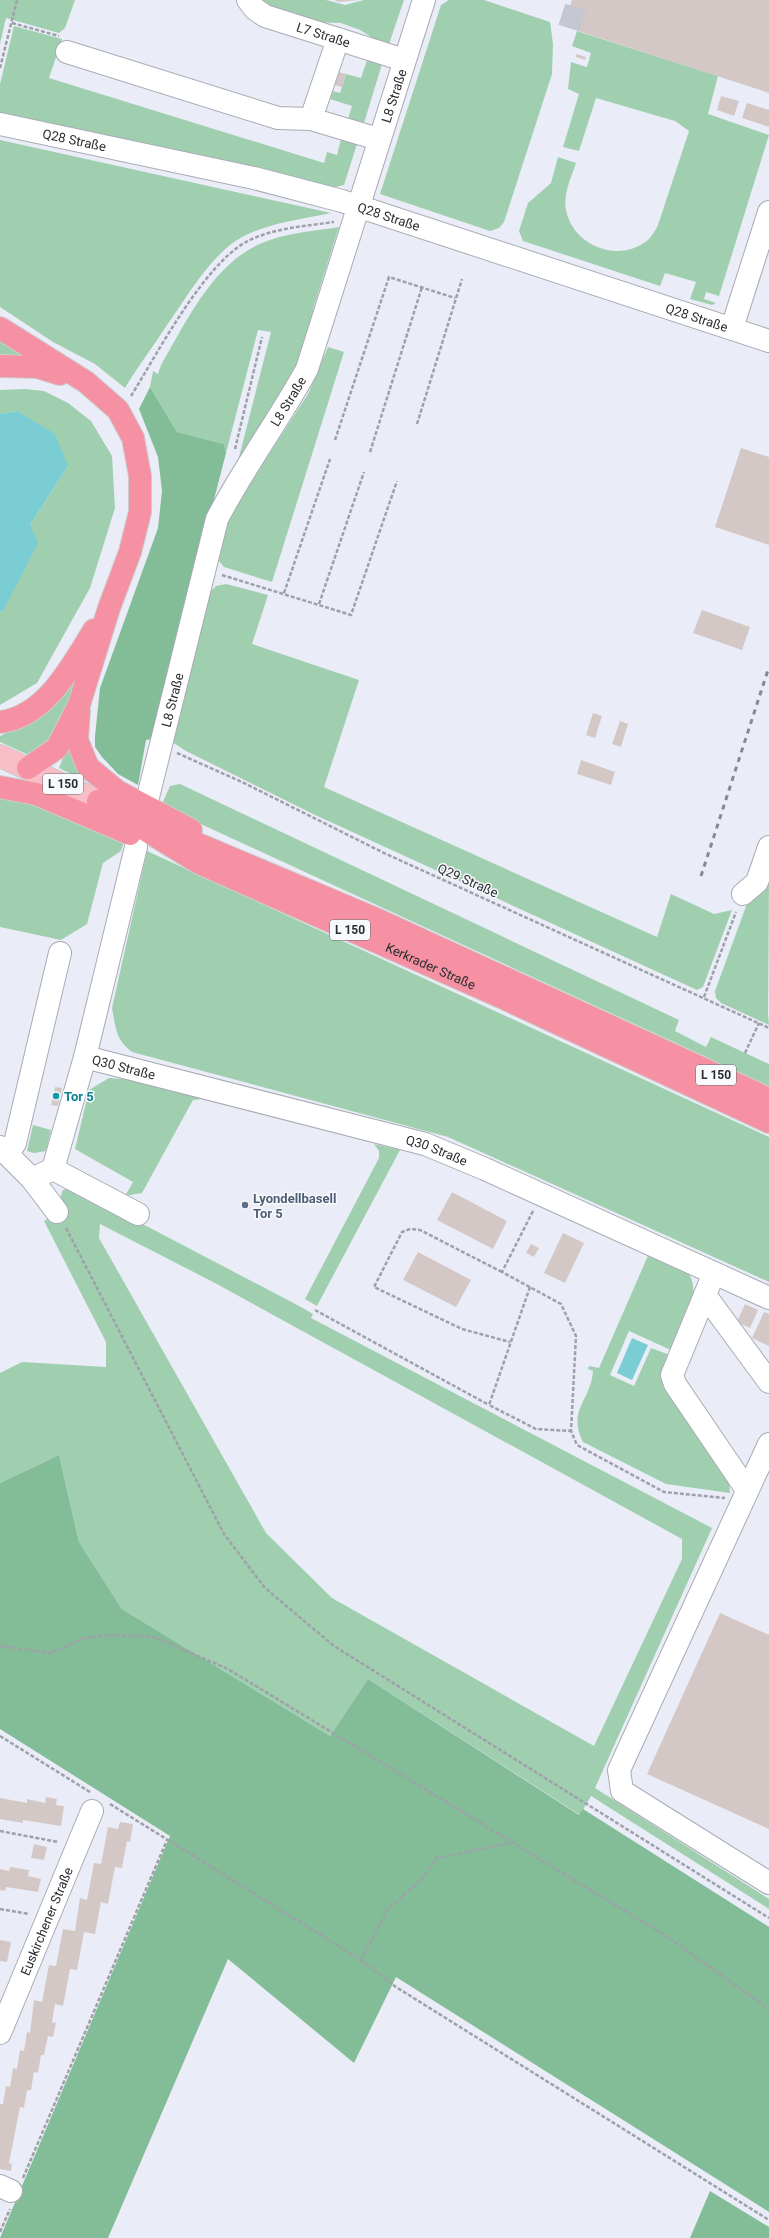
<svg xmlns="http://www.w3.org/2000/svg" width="769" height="2238" font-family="Roboto,sans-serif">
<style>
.green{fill:#a0cfb0;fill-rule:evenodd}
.forest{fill:#82bd97}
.water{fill:#79cdd3}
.building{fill:#d4c8c7}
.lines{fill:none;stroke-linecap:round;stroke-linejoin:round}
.minor-tunnel{stroke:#c4c7cf;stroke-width:22;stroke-dasharray:22 11;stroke-linecap:butt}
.minor-casing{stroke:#a9abb5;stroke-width:24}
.major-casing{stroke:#cccdce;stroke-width:24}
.highway-casing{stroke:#cccdce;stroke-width:24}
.path{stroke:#9ea1a8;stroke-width:2.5;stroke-dasharray:4 2;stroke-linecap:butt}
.minor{stroke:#fff;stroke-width:22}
.major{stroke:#f9bdc7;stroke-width:22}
.highway{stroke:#f591a2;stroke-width:22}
.rail{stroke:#878990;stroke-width:3;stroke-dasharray:5 5;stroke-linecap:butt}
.culture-dot{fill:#0f9aa8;stroke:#f9fafe;stroke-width:1.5}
.service-dot{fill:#5c6f8a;stroke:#f9fafe;stroke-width:1.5}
.labels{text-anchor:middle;stroke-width:3;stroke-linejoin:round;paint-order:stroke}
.shield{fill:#f9fafe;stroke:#6a6a6e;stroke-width:1}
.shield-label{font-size:12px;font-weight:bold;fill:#2c2d31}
.street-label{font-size:13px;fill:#2c2d31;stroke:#f9fafe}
.culture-label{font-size:13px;font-weight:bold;fill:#0d838f;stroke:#f9fafe;text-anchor:start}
.service-label{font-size:13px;font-weight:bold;fill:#4e5e75;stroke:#f9fafe;text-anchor:start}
</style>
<rect width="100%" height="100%" fill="#eaedf7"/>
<!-- green -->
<path class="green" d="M0,0H75L65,28L59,33L6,18L0,44Z
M256,0H326L345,5L364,0H404L389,44L384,45L360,30L341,23L307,22L287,16Z
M449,0H484L550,22L553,44L552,74L504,222L499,228L490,231L380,194L441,5Z
M14,26L62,39L49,78L324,163L327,152L337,155L341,139L357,144L344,185L332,188L0,113V84Z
M577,31L718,76L708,114L769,135L719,296L706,292L704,299L716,303L712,305L690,299L696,282L665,273L660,286L523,241L519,231L528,203L551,183L558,157L576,163C571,178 563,194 566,210C573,247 622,265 650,238C653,234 656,229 658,225L689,131L675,121L596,98L579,151L563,147L579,94L568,89L571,62L587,67L591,53L572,46Z
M352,52L382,64L364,123L348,119L352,106L330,99L333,91L340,93L346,74L361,78L367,60L351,55Z
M0,140L331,213C302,219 270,223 244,236C212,252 187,297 167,325C153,347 138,366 125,388L95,364L53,342L0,307Z
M339,227L313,309C315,356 262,426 237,465L271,332L258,330L226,453L224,444L177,432L150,387L153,371L158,374L161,365C188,319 215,258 270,240C292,232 316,231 339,227Z
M0,336L35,357H3L0,355Z
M328,347L344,352L272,582L224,567L218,560L227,525L238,502L308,394Z
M24,389L44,391L68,403L91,421L112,456L115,508L90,588L37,683L0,705V612L3,611L30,525L68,466L17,411L0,414V390Z
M226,584L268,595L252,644L359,680L324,787L657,937L671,894L714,914L732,910L703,987L697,990L313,814L186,751L172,742L209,593L216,586Z
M75,680L76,681L58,734L31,756L0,742V736C35,719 51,712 75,680Z
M69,743L94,785L59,768Z
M180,784L679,1020L675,1031L706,1047L711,1037L769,1064V1086L179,814L162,804L170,786Z
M0,797L26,801L124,841L121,851L103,863L87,924L61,940L0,927Z
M147,851L769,1137V1282L448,1137L132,1052C115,1039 116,1028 112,1008Z
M769,879L768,1014L769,1025L721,1003L716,998L715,991L748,901Z
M109,1078L139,1080L202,1099L193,1100L142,1193L125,1196L133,1182L75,1149L89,1090Z
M33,1125L51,1130L46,1151L34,1153L27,1151Z
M374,1144L400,1150L317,1306L305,1299L379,1158V1151Z
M72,1187L301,1307L313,1314L311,1318L712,1528L595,1788L769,1899V1909L591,1796L580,1815L368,1679L330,1736L122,1609L79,1542L59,1455L0,1483V1373L22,1362L106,1367V1342L44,1221L65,1209L60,1198L63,1190ZM100,1224L215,1283L682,1539V1559L594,1746L332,1598L266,1533L99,1238Z
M650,1251C661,1257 674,1262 684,1269C707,1287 681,1331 673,1351L629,1331L610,1375L634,1386L651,1348L670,1355L729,1481L730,1493L666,1484L583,1442C567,1409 591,1401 593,1371L588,1369L589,1366L599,1368Z"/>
<!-- forest -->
<path class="forest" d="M150,387L177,432L224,444L226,453L152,739L146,740L138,785L118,774L102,757L95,747V736L100,688L158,528L162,491L158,457L139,409Z
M59,1455L79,1542L122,1609L330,1736L368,1679L579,1815L583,1809L769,1927V2212L396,1977L354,2063L228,1959L108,2238H0L170,1836L0,1729V1483Z
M710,2191L769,2227V2238H690Z"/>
<!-- water -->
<path class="water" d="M17,411L55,434L68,466L30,525L38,543L3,611L0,612V414Z
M632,1338L648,1345L632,1380L617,1373Z"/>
<!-- building -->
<path class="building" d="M334,0H359L339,2Z
M572,0H769V93L563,26Z
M576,54L586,57L585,60L576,57Z
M339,72L346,74L342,87L335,85Z
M721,96L739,101L734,116L717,110Z
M747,103L769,110V127L742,118Z
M741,448L769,457V545L715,527Z
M702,610L750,627L742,650L693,633Z
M593,713L602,716L595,738L586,735Z
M620,721L628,724L621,747L612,744Z
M581,760L615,772L611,785L577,774Z
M55,1087L62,1088L58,1106L51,1105Z
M452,1192L507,1221L493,1249L437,1220Z
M563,1233L584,1243L565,1283L544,1273Z
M531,1244L539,1248L534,1257L526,1253Z
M418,1252L471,1280L456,1307L403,1280Z
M745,1304L758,1310L750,1328L737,1322Z
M764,1312L769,1314V1346L752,1338Z
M720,1613L769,1635V1829L647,1774Z
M46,1797L57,1799L56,1805L64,1806L61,1826L23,1820V1823L0,1819V1798L27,1803V1799L45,1803Z
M120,1822L133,1824L130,1842L127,1841L122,1868L115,1867L108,1904L101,1902L95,1934L84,1932L77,1970L70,1969L63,2006L55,2004L52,2022L56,2023L53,2037L48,2036L44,2055H41L38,2073L34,2072L31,2090H27L24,2108L20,2107L9,2163L12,2164L11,2171L0,2169V2104H3L6,2086L10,2087L13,2068L17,2069L20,2050L24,2051L27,2032L30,2033L34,2000L42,2002L49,1965L56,1966L63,1929L75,1931L80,1898L87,1900L94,1863L101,1864L108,1827L118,1829Z
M34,1844L47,1847L44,1860L31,1858Z
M10,1867L29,1870L28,1876L41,1879L38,1892L6,1887L5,1891L0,1890V1869L9,1871Z
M0,1940L11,1942L7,1962L0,1961Z"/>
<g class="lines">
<!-- minor-tunnel -->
<path class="minor-tunnel" d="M569,28L578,0"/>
<defs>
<g id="minor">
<path id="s1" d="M248,0L255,9L265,16L404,60"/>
<path d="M338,39L311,119L378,139"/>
<path d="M67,52L278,118L311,119"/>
<path id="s2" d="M0,124L254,178L342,201L769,341"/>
<path d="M732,328L769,212"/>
<path id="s3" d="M148,797L217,519C244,467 279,420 307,369L424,0"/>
<path d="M743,894L757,882L769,847"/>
<path id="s4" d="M85,1057L425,1144L485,1169L769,1298"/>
<path d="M0,1147L32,1179L57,1212"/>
<path d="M8,1153L15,1143L60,953"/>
<path d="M53,1169L85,1057L136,847"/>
<path d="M32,1179L53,1169L138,1214"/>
<path d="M714,1273L672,1375L675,1384L747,1490"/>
<path d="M705,1295L769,1382"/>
<path d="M769,1444L619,1770L622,1791L769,1883"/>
<path id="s5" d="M0,2033L92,1811"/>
<path d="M0,2186L11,2191"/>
</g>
<path id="major" d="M0,756L98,801"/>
<g id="highway">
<path d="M0,328L86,382L118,410L133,438L140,476V512L130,552L109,608L79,705L57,748L28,768"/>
<path d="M0,366L37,367L60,374"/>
<path d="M79,711L77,740L88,767L117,791L191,830"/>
<path d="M0,722C46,717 72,665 94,630"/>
<path d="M0,787L36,794L130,834"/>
<path id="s6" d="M98,801L199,863L501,997L769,1122"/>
<path d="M167,831L376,919L769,1099"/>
</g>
</defs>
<!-- minor casing -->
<use href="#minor" class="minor-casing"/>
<!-- major casing -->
<use href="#major" class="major-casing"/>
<!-- highway casing -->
<use href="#highway" class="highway-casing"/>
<!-- path -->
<path class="path" d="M12,23L59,36
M0,68L17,0
M131,396C157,354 203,266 246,242C272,228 306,226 334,222
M417,424L462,279
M335,440L389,277L455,298
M235,449L262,337
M370,452L422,287
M222,575L351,615L397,481
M284,593L330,459
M319,604L364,472
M177,753L242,782L384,853L769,1028
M704,997L736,912
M745,1053L759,1023
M533,1211L502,1272L561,1304L576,1336L571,1431L577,1445L664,1492L725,1498
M66,1228L224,1534L265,1588L334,1646L769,1918
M502,1272L420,1230L410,1229L402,1232L374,1287L462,1329L510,1342
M530,1287L489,1405L536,1429L571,1431
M315,1310L489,1405
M0,1646L51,1653L81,1639L107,1635L154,1637L228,1669L666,1936L769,2009
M0,1736L90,1792
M110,1804L361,1960L396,1987L769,2220
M0,1831L58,1842
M0,1909L29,1914
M361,1960L388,1909L421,1880L437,1858L510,1843
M23,2178L167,1840
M0,2232L10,2209"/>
<!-- minor -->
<use href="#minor" class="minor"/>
<!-- major -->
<use href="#major" class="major"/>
<!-- highway -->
<use href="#highway" class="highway"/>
<!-- rail -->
<path class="rail" d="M701,876L769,667"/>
</g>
<!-- markers -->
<circle class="culture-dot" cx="56" cy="1096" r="4"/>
<circle class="service-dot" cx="245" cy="1205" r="4"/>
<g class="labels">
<!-- shield labels -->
<g class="shield">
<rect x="43" y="774" width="40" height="20" rx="3"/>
<rect x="330" y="920" width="40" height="20" rx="3"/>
<rect x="696" y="1065" width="40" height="20" rx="3"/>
</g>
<g class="shield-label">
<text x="63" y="788">L 150</text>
<text x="350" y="934">L 150</text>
<text x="716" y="1079">L 150</text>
</g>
<!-- street labels -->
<g class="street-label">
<text dy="5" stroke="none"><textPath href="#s1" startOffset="85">L7 Straße</textPath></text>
<text dy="5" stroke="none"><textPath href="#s3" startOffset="748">L8 Straße</textPath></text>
<text dy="5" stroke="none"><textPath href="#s2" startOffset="76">Q28 Straße</textPath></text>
<text dy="5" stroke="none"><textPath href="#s2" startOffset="400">Q28 Straße</textPath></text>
<text dy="5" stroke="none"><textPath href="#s2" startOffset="724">Q28 Straße</textPath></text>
<text dy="5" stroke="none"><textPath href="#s3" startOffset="424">L8 Straße</textPath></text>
<text dy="5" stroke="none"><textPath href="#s3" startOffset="100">L8 Straße</textPath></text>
<text transform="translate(468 880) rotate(24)" y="5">Q29 Straße</text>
<text dy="5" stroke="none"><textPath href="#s6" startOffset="372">Kerkrader Straße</textPath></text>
<text dy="5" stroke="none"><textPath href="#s4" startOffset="40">Q30 Straße</textPath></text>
<text dy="5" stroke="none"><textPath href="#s4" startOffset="364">Q30 Straße</textPath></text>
<text dy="5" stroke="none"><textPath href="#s5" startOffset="121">Euskirchener Straße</textPath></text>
</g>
<!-- culture labels -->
<g class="culture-label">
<text x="64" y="1101">Tor 5</text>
</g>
<!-- service labels -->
<g class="service-label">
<text x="253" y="1203">Lyondellbasell<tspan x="253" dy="15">Tor 5</tspan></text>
</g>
</g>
</svg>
